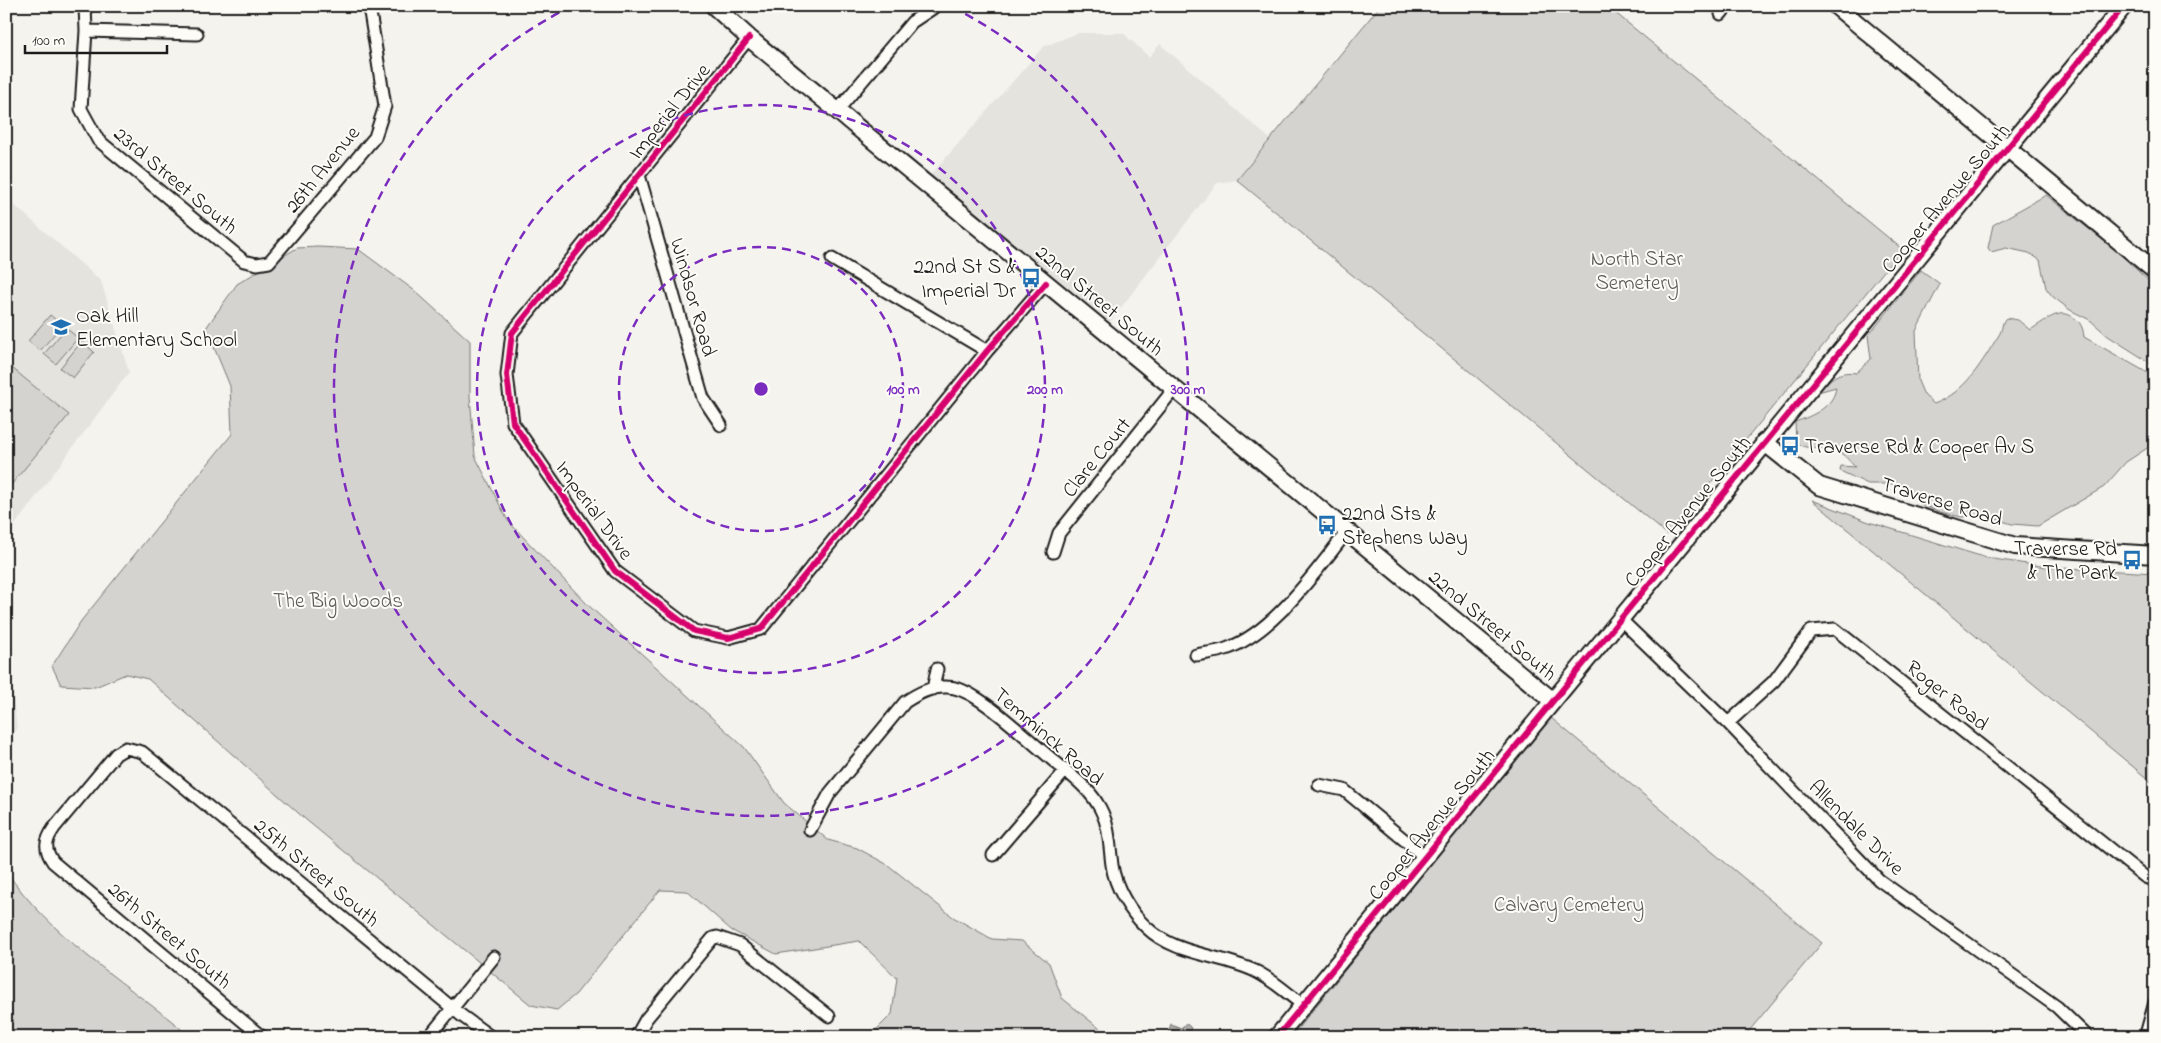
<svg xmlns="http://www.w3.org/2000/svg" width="2161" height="1043" font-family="'Indie Flower',sans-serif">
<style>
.built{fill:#e4e3de}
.green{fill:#d4d3cf;stroke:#787876}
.water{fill:#abaaa6;stroke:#72716f}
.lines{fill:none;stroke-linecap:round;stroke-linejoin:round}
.street-casing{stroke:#1c1c1c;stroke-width:15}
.secondary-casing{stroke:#1c1c1c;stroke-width:20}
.street{stroke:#fdfcf7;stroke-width:11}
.secondary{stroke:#fdfcf7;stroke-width:16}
.cycleway-casing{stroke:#fdfcf7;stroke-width:9}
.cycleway{stroke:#d6006c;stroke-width:6}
.ring{fill:none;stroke:#7b2cbf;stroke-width:2.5;stroke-dasharray:9 6}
.labels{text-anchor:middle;stroke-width:4;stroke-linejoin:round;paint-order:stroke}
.street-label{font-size:21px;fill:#1c1c1c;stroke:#fdfcf7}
.park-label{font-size:21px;fill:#5c5c5b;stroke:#fdfcf7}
.poi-label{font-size:21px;fill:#1c1c1c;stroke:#fdfcf7;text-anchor:start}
.centre{fill:#7b2cbf;stroke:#fdfcf7;stroke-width:2.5}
.ring-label{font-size:15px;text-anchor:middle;font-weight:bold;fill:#7b2cbf;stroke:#fdfcf7;stroke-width:4;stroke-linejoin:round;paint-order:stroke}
</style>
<rect width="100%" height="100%" fill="#f4f3ee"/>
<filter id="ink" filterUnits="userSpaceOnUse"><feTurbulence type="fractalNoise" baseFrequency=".02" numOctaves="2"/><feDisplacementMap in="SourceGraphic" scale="10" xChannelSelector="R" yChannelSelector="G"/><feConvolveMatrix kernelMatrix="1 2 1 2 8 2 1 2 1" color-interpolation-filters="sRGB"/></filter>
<g filter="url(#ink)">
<!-- built -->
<path class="built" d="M1078,33H1123L1149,57L1160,44L1270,139L1237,180L1217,183L1109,323L929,177L1043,47Z
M6,198L101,281L129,372L6,537Z
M6,641L17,729L6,742Z"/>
<!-- green -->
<path class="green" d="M1380,6H1607L1902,249L1668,535L1237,180Z
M2046,195L2119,253L2155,287V366L2108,336L2090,320L2070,310L2052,296L2046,288L2040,260L2029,253L2006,248L1991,252L1988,248L1993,225Z
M318,247L358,249L415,291L470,341V396L475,456L508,521L588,605L744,747L784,803L828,840L857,848L888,865L953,917L992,939L1022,941L1049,963L1062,998L1110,1037H869L892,1014L897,978L859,941L776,954L731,930L687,891L660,890L576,994L557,1010L531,1005L305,819L148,679L126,674L95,687L61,685L52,666L81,621L232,434L230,386L206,328L237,284L297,248Z
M1921,270L1940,284L1916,331L1918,381L1924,395L1934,404C1966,392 1981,363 1999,335C2003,329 2001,323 2006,318L2018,320L2030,330C2044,322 2059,307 2073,317C2081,322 2083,328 2084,337L2155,377V443L2126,462L2104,487L2038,526L2012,524L1986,516L1961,517L1940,512L1922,505L1900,484H1868L1840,471L1841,466L1855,467C1851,463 1845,455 1840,453C1825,445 1810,452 1796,443L1795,422C1812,416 1834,407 1836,387L1818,392C1829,379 1839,370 1856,373L1871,359L1868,336Z
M50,315L62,325L40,351L28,341Z
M66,328L78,338L56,364L44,354Z
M82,341L94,352L73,378L60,368Z
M6,363L69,415L6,491Z
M1812,500L1869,522L1987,558L2047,567L2155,573V785Z
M1550,717L1822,943L1744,1037H1291Z
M6,871C49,934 119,979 178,1026L188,1037H6Z"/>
<!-- water -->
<path class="water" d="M1186,1023L1191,1028L1187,1037H1178L1168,1032L1171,1024L1181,1028Z"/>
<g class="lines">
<defs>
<path id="street" d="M85,6L86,31L81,109L98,140L244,261L257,264L269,262L375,137L385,106L369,6
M1721,14L1727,6
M86,31L197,34
M749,38L512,333L507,375L513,423L615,571L694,631L728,638L761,629L987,351L1046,283
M837,111L912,22L936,6
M639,175L703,398L721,425
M832,259L987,351
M1053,552L1059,533L1174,389
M1620,619L1728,723L1879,880L2057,1007L2088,1037
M1196,655C1206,653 1217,652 1226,649C1275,632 1316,570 1347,532
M933,689L937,669
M1728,723L1774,681L1811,631L1835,629L2145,877L2155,881
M1319,785L1344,790L1425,857
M810,830L830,793L905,702C917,694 931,686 947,687C958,687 969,693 978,699C1003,715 1025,737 1048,756C1064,770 1086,785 1097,803C1110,823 1109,843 1112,865C1115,887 1130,912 1146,927C1176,956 1221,954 1257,972C1273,980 1288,994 1303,1005
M993,855L1065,771
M262,1037L53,862C44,849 45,841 54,828L116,754L126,748L142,752L462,1016L491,1037
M429,1037L494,957
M636,1037L646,1019L713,938L717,937L740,945L829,1016
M2148,1037L2147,1031L2155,1002"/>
<path id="secondary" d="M714,6L749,38L1553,701
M1836,6L2155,271
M1764,442L1819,486L2015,546L2155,555
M1277,1037L2124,6"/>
</defs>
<!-- street casing -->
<use href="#street" class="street-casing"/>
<!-- secondary casing -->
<use href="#secondary" class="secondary-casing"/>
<!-- street -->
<use href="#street" class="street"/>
<!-- secondary -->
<use href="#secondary" class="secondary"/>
<defs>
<path id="cycleway" d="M749,38L512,333L507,375L513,423L615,571L694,631L728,638L761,629L987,351L1046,283
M1277,1037L2124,6"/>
</defs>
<!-- cycleway casing -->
<use href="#cycleway" class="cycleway-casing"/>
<!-- cycleway -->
<use href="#cycleway" class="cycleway"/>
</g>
</g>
<!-- distance rings -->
<g class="ring">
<circle cx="761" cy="389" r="142"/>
<circle cx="761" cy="389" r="284"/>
<path d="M952 7A427 427 0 1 1 570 7"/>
</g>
<!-- icons -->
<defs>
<symbol id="bus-bare" viewBox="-9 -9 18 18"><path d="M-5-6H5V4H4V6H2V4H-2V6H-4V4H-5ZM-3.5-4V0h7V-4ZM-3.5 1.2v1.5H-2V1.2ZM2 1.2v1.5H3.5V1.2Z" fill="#1f6fb2" stroke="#fdfcf7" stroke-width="2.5" paint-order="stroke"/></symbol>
<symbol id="school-bare" viewBox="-9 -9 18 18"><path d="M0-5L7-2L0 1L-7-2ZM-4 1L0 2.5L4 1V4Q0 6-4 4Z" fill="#1f6fb2" stroke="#fdfcf7" stroke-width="2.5" paint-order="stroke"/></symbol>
</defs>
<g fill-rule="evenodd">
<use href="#bus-bare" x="1017" y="264" width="28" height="28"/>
<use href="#school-bare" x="47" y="313" width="28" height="28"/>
<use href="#bus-bare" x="1776" y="432" width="28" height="28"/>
<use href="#bus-bare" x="1313" y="511" width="28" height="28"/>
<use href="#bus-bare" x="2118" y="546" width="28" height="28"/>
</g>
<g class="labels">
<!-- street labels -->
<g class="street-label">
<text transform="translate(669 111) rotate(-51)" y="7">Imperial Drive</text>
<text transform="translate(322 169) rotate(-51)" y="7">26th Avenue</text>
<text transform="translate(176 180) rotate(40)" y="7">23rd Street South</text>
<text transform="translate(1945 198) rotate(-50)" y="7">Cooper Avenue South</text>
<text transform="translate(694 297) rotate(74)" y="7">Windsor Road</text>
<text transform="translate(1100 300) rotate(40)" y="7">22nd Street South</text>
<text transform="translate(1096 457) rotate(-51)" y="7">Clare Court</text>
<text transform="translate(1942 501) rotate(17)" y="7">Traverse Road</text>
<text transform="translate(595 510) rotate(54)" y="7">Imperial Drive</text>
<text transform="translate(1687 511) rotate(-51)" y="7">Cooper Avenue South</text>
<text transform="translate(1493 625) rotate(40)" y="7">22nd Street South</text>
<text transform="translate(1948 695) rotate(39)" y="7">Roger Road</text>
<text transform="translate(1049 736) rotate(41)" y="7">Temminck Road</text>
<text transform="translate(1431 824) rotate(-51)" y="7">Cooper Avenue South</text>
<text transform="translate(1857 827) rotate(45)" y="7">Allendale Drive</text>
<text transform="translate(317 872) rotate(40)" y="7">25th Street South</text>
<text transform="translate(170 935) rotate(40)" y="7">26th Street South</text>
</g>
<!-- park labels -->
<g class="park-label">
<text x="1637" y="265">North Star<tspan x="1637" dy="24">Semetery</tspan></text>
<text x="338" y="607">The Big Woods</text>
<text x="1569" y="911">Calvary Cemetery</text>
</g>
<!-- poi labels -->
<g class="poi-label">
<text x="1016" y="273" text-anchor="end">22nd St S &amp;<tspan x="1016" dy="24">Imperial Dr</tspan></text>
<text x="76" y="322">Oak Hill<tspan x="76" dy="24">Elementary School</tspan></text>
<text x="1805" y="453">Traverse Rd &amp; Cooper Av S</text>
<text x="1342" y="520">22nd Sts &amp;<tspan x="1342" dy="24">Stephens Way</tspan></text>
<text x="2117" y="555" text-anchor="end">Traverse Rd<tspan x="2117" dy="24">&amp; The Park</tspan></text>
</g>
</g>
<circle cx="761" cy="389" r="8" class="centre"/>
<g class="ring-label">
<text x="903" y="394">100 m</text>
<text x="1045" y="394">200 m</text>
<text x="1188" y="394">300 m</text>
</g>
<!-- margin -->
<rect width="2161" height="1043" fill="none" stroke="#fdfcf7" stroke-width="25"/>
<rect x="12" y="12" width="2136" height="1018" fill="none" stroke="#1c1c1c" stroke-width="2" filter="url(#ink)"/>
<!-- scale -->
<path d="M25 45v8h142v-8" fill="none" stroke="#1c1c1c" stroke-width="2.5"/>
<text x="32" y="45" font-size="15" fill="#1c1c1c" stroke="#fdfcf7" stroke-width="4" paint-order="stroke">100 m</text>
</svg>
